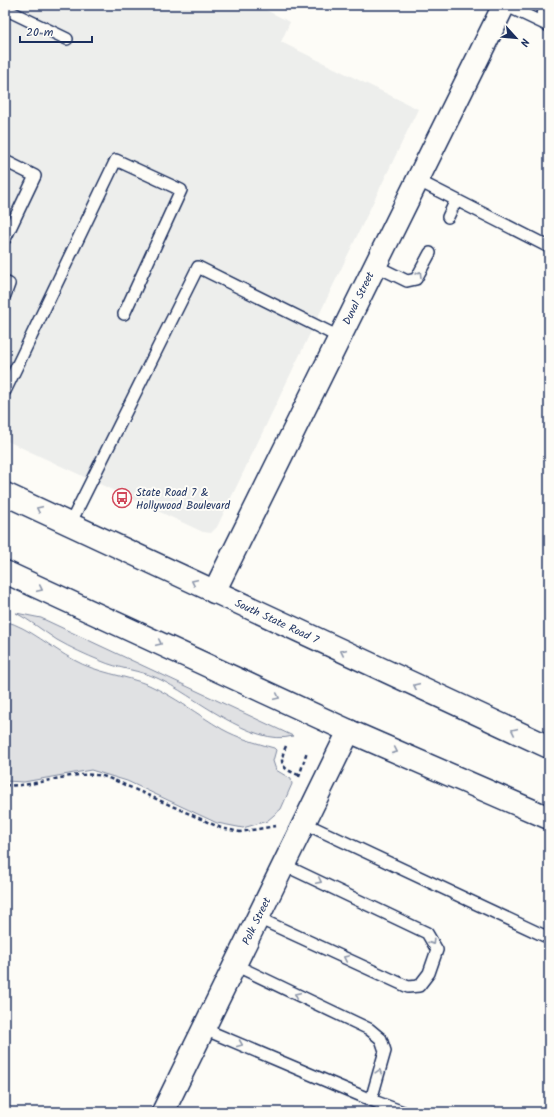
<svg xmlns="http://www.w3.org/2000/svg" width="554" height="1117" font-family="Kalam,sans-serif">
<style>
.built{fill:#edeeec}
.green{fill:#e0e1e3;stroke:#7e88a0}
.lines{fill:none;stroke-linecap:round;stroke-linejoin:round}
.lane-casing{stroke:#1b2f5e;stroke-width:14}
.street-casing{stroke:#1b2f5e;stroke-width:25}
.primary-casing{stroke:#1b2f5e;stroke-width:25}
.path{stroke:#1b2f5e;stroke-width:2.5;stroke-dasharray:4 3;stroke-linecap:butt}
.lane{stroke:#fdfcf7;stroke-width:11}
.street{stroke:#fdfcf7;stroke-width:22}
.primary{stroke:#fdfcf7;stroke-width:22}
.oneway{stroke:#8c96aa}
.labels{text-anchor:middle;stroke-width:4;stroke-linejoin:round;paint-order:stroke}
.street-label{font-size:11px;fill:#1b2f5e;stroke:#fdfcf7}
.poi-label{font-size:11px;fill:#1b2f5e;stroke:#fdfcf7;text-anchor:start}
</style>
<rect width="100%" height="100%" fill="#fdfcf7"/>
<filter id="ink" filterUnits="userSpaceOnUse"><feTurbulence type="fractalNoise" baseFrequency=".025" numOctaves="2"/><feDisplacementMap in="SourceGraphic" scale="8" xChannelSelector="R" yChannelSelector="G"/><feConvolveMatrix kernelMatrix="1 2 1 2 8 2 1 2 1" color-interpolation-filters="sRGB"/></filter>
<g filter="url(#ink)">
<!-- built -->
<path class="built" d="M5,5H256L290,22L281,42L418,109L217,527L211,533L203,532L5,440Z"/>
<!-- green -->
<path class="green" d="M16,613L41,618L293,736C252,748 193,694 157,678C139,670 119,669 101,661C86,655 71,648 57,640C43,631 31,621 16,613Z
M5,621C30,628 51,648 74,660C97,673 124,675 149,685C175,697 197,714 222,729C238,738 256,743 274,748L276,750L273,761L276,770L291,779L292,784L281,809L267,821L243,828L217,823L127,781L91,770L24,782L5,781Z"/>
<g class="lines">
<defs>
<path id="lane" d="M505,5L549,26
M5,9L67,39
M539,21L548,5
M5,161L35,176L5,239
M417,180L549,247
M448,217L456,200
M374,265L407,281L416,279L430,253
M5,282L9,284L5,295
M5,391L116,160L181,190L124,314
M70,524L198,267L339,337
M304,823L549,938
M258,918L408,987L419,986L429,973L437,950L427,933L284,865
M204,1029L371,1100L385,1051L381,1039L369,1029L235,965
M371,1100L403,1112"/>
<path id="street" d="M214,592L504,5
M163,1112L349,731"/>
<path id="primary" d="M5,494L549,747
M5,572L349,731L549,818"/>
</defs>
<!-- lane casing -->
<use href="#lane" class="lane-casing"/>
<!-- street casing -->
<use href="#street" class="street-casing"/>
<!-- primary casing -->
<use href="#primary" class="primary-casing"/>
<!-- path -->
<path class="path" d="M286,746C278,764 282,769 299,775
M299,777L307,751
M5,785C36,788 65,772 96,775C102,775 108,778 114,780L221,828L240,832L276,826
M5,1104L8,1112"/>
<!-- lane -->
<use href="#lane" class="lane"/>
<!-- street -->
<use href="#street" class="street"/>
<!-- primary -->
<use href="#primary" class="primary"/>
</g>
<!-- one-way arrows -->
<defs><path id="oneway-chevron" d="M-2-3.5L2.5 0L-2 3.5" fill="none" stroke-width="1.6" stroke-linecap="round" stroke-linejoin="round"/></defs>
<g class="oneway">
<use href="#oneway-chevron" transform="translate(419 274) rotate(-59)"/>
<use href="#oneway-chevron" transform="translate(39 509) rotate(-155)"/>
<use href="#oneway-chevron" transform="translate(194 582) rotate(-155)"/>
<use href="#oneway-chevron" transform="translate(40 589) rotate(25)"/>
<use href="#oneway-chevron" transform="translate(159 643) rotate(25)"/>
<use href="#oneway-chevron" transform="translate(343 652) rotate(-155)"/>
<use href="#oneway-chevron" transform="translate(416 686) rotate(-155)"/>
<use href="#oneway-chevron" transform="translate(277 697) rotate(25)"/>
<use href="#oneway-chevron" transform="translate(514 731) rotate(-155)"/>
<use href="#oneway-chevron" transform="translate(395 751) rotate(24)"/>
<use href="#oneway-chevron" transform="translate(319 881) rotate(26)"/>
<use href="#oneway-chevron" transform="translate(432 942) rotate(57)"/>
<use href="#oneway-chevron" transform="translate(346 958) rotate(-155)"/>
<use href="#oneway-chevron" transform="translate(297 995) rotate(-155)"/>
<use href="#oneway-chevron" transform="translate(240 1044) rotate(23)"/>
<use href="#oneway-chevron" transform="translate(379 1072) rotate(-73)"/>
</g>
</g>
<!-- icons -->
<defs>
<symbol id="bus-ring" viewBox="-11 -11 22 22"><circle r="9.5" fill="#fdfcf7" stroke="#d1495b" stroke-width="1.5"/><path d="M-5-6H5V4H4V6H2V4H-2V6H-4V4H-5ZM-3.5-4V0h7V-4ZM-3.5 1.2v1.5H-2V1.2ZM2 1.2v1.5H3.5V1.2Z" fill="#d1495b"/></symbol>
</defs>
<g fill-rule="evenodd">
<use href="#bus-ring" x="111" y="487" width="22" height="22"/>
</g>
<g class="labels">
<!-- street labels -->
<g class="street-label">
<text transform="translate(358 298) rotate(-64)" y="4">Duval Street</text>
<text transform="translate(277 621) rotate(25)" y="4">South State Road 7</text>
<text transform="translate(256 921) rotate(-64)" y="4">Polk Street</text>
</g>
<!-- poi labels -->
<g class="poi-label">
<text x="136" y="496">State Road 7 &amp;<tspan x="136" dy="13">Hollywood Boulevard</tspan></text>
</g>
</g>
<!-- margin -->
<rect width="554" height="1117" fill="none" stroke="#fdfcf7" stroke-width="20"/>
<rect x="10" y="10" width="534" height="1097" fill="none" stroke="#1b2f5e" stroke-width="1.5" filter="url(#ink)"/>
<!-- north arrow -->
<g transform="translate(516 38) rotate(117)" stroke="#fdfcf7" stroke-width="3" paint-order="stroke">
<path d="M0-3L7 15L0 10L-7 15Z" fill="#1b2f5e"/>
<text y="-6" font-size="11" font-weight="bold" text-anchor="middle" fill="#1b2f5e">N</text>
</g>
<!-- scale -->
<path d="M20 36v6h72v-6" fill="none" stroke="#1b2f5e" stroke-width="2"/>
<text x="26" y="36" font-size="12" fill="#1b2f5e" stroke="#fdfcf7" stroke-width="3" paint-order="stroke">20 m</text>
</svg>
